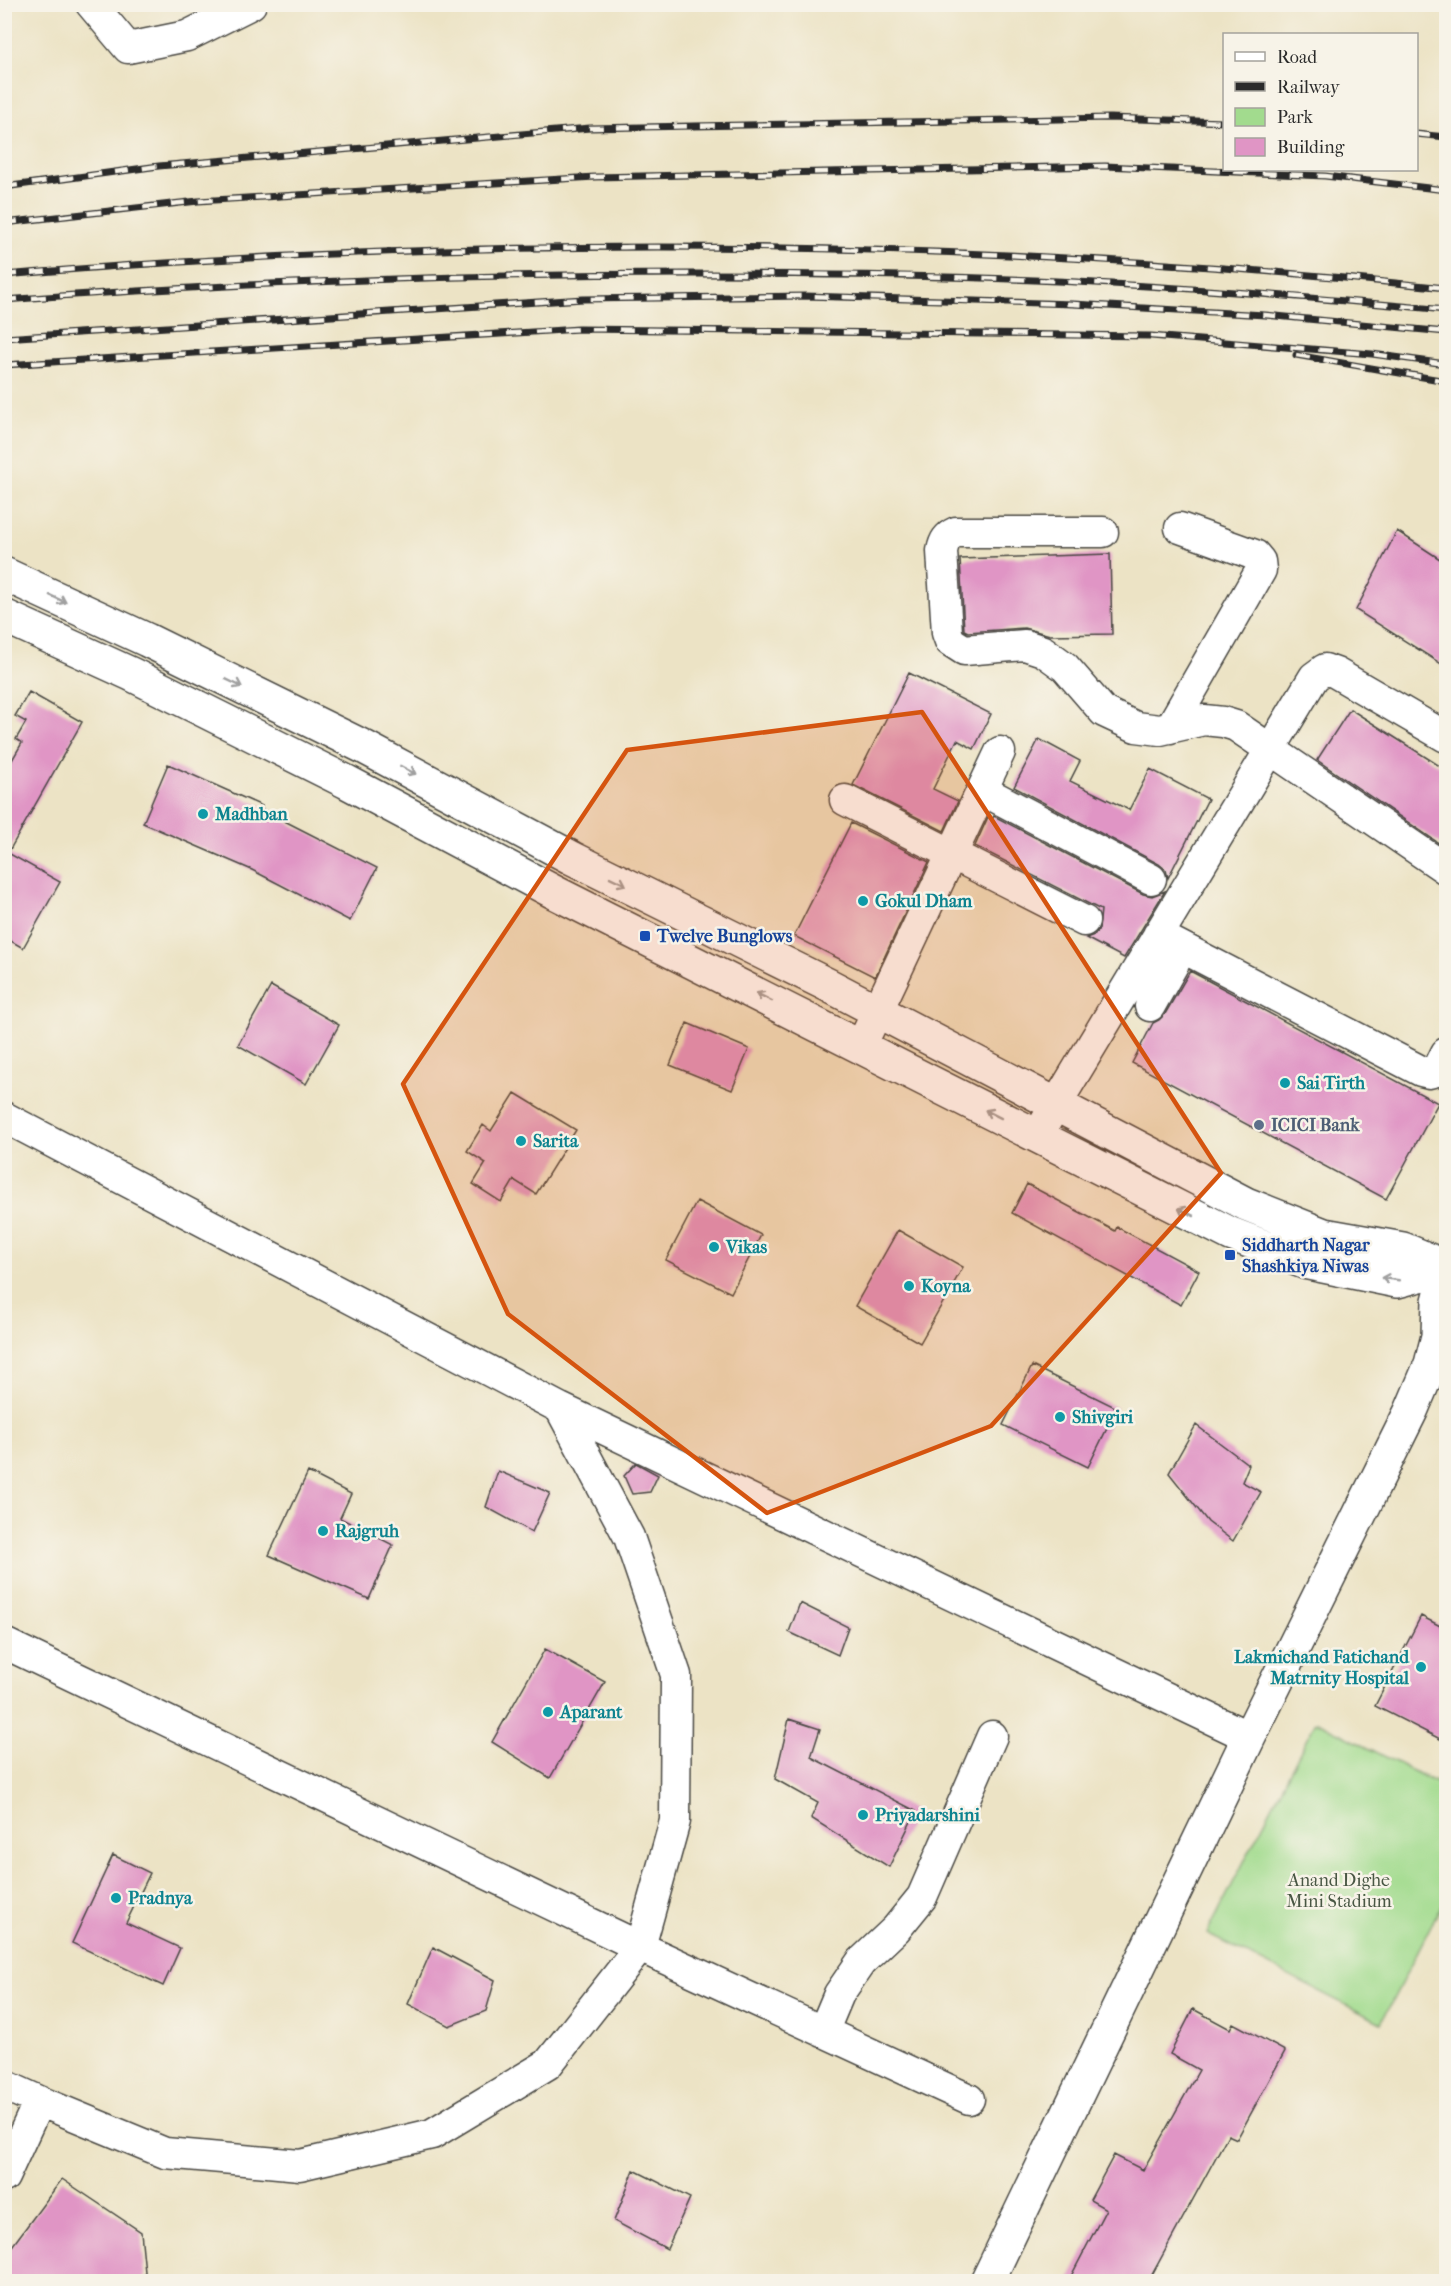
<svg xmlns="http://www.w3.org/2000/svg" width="1451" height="2286" font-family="'IM FELL French Canon',serif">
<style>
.green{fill:#a2db8e;stroke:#66835c;stroke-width:1.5}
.building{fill:#e095c5}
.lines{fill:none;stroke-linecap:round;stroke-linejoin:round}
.street-casing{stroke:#484742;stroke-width:33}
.secondary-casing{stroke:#484742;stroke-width:36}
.street{stroke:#fff;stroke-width:30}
.secondary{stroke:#fff;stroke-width:33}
.rail-casing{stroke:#2b2b2b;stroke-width:7}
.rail{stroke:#f7f3e8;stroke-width:4.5;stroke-dasharray:14;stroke-linecap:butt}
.oneway{stroke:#a0a0a0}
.marked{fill:#d5540f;fill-opacity:0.2;stroke:#d5540f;stroke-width:4.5;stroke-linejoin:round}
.culture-dot{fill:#0f9aa8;stroke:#f7f3e8;stroke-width:2}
.transit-dot{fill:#1a4fb4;stroke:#f7f3e8;stroke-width:2}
.service-dot{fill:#5c6f8a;stroke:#f7f3e8;stroke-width:2}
.labels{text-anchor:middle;stroke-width:5;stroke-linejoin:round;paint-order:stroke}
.culture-label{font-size:18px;font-weight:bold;fill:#0d838f;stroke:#f7f3e8;text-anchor:start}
.transit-label{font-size:18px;font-weight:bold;fill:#164399;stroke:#f7f3e8;text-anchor:start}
.service-label{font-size:18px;font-weight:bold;fill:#4e5e75;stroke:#f7f3e8;text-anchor:start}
.park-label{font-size:18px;fill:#495744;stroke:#f7f3e8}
</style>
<rect width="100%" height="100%" fill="#f7f3e8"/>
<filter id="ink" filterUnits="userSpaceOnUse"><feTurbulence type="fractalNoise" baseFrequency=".0167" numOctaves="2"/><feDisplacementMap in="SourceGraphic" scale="12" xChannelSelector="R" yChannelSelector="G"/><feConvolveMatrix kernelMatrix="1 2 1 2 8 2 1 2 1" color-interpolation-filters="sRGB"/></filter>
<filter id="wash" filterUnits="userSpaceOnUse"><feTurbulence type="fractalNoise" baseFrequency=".008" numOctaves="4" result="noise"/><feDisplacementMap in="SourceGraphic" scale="24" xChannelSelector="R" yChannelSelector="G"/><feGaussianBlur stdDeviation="1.35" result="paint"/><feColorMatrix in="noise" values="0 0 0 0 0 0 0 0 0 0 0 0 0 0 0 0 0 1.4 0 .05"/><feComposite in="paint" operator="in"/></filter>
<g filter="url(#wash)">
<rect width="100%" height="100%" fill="#ece3c5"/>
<!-- green -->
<path class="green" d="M1316,1721L1446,1788V1896L1381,2023L1207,1934Z"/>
<g id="blocks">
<!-- building -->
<path class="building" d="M1397,531L1446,563V667L1356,610Z
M1110,554L1112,634L1050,635L1024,628L968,632L964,630L960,559Z
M909,673L991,714L974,749L957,740L933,789L958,801L944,831L853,785Z
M29,692L82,722L8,853L60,882L23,948L4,937V774L22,743L16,739L26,722L15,716Z
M1350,709L1446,770V848L1317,760Z
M1039,739L1080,761L1070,781L1129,810L1150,769L1208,799L1168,878L1166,870L1159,864L1014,787Z
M168,764L262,806L261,809L377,868L350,921L252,870L143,823Z
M994,816L1143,894L1152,896L1165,891L1124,958L1086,938L1094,935L1099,929L1101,910L975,846L988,817L992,819Z
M851,823L929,862L875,977L794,936Z
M1190,971L1438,1103L1386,1199L1132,1063L1153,1023L1159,1020L1165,1014Z
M271,986L339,1025L306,1084L238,1045Z
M687,1023L749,1049L732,1090L670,1065Z
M515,1093L576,1130L536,1194L514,1180L501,1202L473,1184L486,1163L467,1151L483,1125L491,1131Z
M1027,1184L1115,1231L1117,1227L1199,1271L1181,1305L1012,1213Z
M697,1201L761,1235L731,1293L666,1260Z
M898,1230L963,1267L920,1343L855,1306Z
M1032,1366L1117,1408L1088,1467L1003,1425Z
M1196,1425L1249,1465L1242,1482L1261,1492L1233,1541L1208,1522L1169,1473Z
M636,1463L658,1475L650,1492L632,1494L624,1476Z
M498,1471L550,1493L532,1532L486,1507Z
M308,1472L351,1494L340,1518L393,1545L369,1599L269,1555Z
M800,1603L848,1627L838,1655L789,1632Z
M1421,1616L1446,1629V1742L1375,1706Z
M545,1649L605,1682L550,1778L492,1742Z
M789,1719L820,1729L811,1757L916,1811L889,1867L811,1818L818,1803L775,1779Z
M113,1855L150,1873L126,1923L180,1948L163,1986L72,1943Z
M433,1947L495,1980L486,2011L449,2026L408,2004Z
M1193,2009L1230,2029L1233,2023L1285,2051L1237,2139L1228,2135L1148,2282H1068L1106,2209L1090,2200L1114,2155L1143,2170L1199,2070L1170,2054Z
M634,2170L690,2198L667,2249L614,2221Z
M62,2179L141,2232L146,2282H4V2257Z"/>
</g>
</g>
<g filter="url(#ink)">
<use href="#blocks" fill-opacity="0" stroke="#484742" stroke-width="1.5"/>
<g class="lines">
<defs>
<path id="street" d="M91,4L128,48L187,36L251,4
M1103,532H956C947,536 944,541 942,551L947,633L950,641L964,650L1025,645L1043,651L1065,667L1104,712L1136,727L1160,730L1204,720L1223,722L1236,726L1446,869
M1170,728L1261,570L1260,561L1255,555L1180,528
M982,790L1151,879
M845,800L1084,921
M1158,935L1421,1071L1429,1073L1437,1071L1446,1053
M1150,1006L1182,949
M861,1046L1000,752
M4,1117L560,1408L1249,1737
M1037,1136L1314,677L1325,669L1336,673L1446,737
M4,1643L640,1947L969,2099
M823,2032L839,1994L861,1962L896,1929L922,1897L992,1736
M4,2085L39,2101L165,2153L300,2165L432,2134L548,2064L640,1947L675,1821L676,1675L629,1537L560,1408
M4,2177L39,2101"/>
<path id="secondary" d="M4,574L147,640L364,747L572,858L828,985L1246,1204L1324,1235L1403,1249L1446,1267
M4,616L131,674L347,782L554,892L1231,1234L1304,1262L1397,1281L1446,1268
M987,2282L1249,1737L1411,1411L1431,1364L1438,1336L1439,1301L1446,1274"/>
</defs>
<!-- street casing -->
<use href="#street" class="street-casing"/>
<!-- secondary casing -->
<use href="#secondary" class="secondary-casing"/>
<!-- street -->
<use href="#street" class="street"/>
<!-- secondary -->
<use href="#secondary" class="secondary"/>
<defs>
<path id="rail" d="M1416,134L1446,137
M4,187L159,166L590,128L1110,118L1224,122
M4,223L198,201L595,177L1105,166L1325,176L1446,190
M4,275C484,234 968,238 1446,288
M4,300C234,283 463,274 693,274C807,274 921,275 1034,280C1172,286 1309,297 1446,310
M4,338L583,299L805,296L1073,304L1265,315L1446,332
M1296,355L1446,381
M4,365L579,329L1151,336L1372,354L1446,364"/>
</defs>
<!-- rail casing -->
<use href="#rail" class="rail-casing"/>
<!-- rail -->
<use href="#rail" class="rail"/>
</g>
<!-- one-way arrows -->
<defs><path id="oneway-shaft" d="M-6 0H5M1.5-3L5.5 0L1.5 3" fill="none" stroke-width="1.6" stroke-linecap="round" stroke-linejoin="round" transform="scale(1.5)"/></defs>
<g class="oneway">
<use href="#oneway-shaft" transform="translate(58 599) rotate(25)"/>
<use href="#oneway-shaft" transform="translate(234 683) rotate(26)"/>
<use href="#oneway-shaft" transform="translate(408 770) rotate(28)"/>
<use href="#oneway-shaft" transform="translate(618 881) rotate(26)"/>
<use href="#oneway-shaft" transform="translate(764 997) rotate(-153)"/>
<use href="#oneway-shaft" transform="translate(993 1114) rotate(-153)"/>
<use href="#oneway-shaft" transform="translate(1186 1212) rotate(-153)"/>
<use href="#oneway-shaft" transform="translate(1390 1279) rotate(-172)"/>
</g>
</g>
<!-- marked area -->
<path class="marked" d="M922,712L1221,1173L991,1426L767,1513L508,1314L403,1084L627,750Z"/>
<!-- markers -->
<g class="culture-dot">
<circle cx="203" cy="814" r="6"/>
<circle cx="863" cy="901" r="6"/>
<circle cx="1285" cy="1083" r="6"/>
<circle cx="521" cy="1141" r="6"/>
<circle cx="714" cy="1247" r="6"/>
<circle cx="909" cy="1286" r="6"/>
<circle cx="1060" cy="1417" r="6"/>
<circle cx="323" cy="1531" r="6"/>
<circle cx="1421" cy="1667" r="6"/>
<circle cx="548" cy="1712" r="6"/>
<circle cx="863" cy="1815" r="6"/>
<circle cx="116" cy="1898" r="6"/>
</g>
<g class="transit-dot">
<rect x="639" y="930" width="12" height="12" rx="3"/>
<rect x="1224" y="1249" width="12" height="12" rx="3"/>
</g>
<circle class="service-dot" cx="1259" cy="1125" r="6"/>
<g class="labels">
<!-- culture labels -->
<g class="culture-label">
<text x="215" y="820">Madhban</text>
<text x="875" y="907">Gokul Dham</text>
<text x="1297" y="1089">Sai Tirth</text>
<text x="533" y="1147">Sarita</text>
<text x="726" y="1253">Vikas</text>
<text x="921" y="1292">Koyna</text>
<text x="1072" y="1423">Shivgiri</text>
<text x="335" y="1537">Rajgruh</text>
<text x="1409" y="1663" text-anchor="end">Lakmichand Fatichand<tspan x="1409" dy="21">Matrnity Hospital</tspan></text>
<text x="560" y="1718">Aparant</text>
<text x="875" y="1821">Priyadarshini</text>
<text x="128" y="1904">Pradnya</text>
</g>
<!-- transit labels -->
<g class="transit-label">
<text x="657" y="942">Twelve Bunglows</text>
<text x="1242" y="1251">Siddharth Nagar<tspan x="1242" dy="21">Shashkiya Niwas</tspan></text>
</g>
<!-- service labels -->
<g class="service-label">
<text x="1271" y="1131">ICICI Bank</text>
</g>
<!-- park labels -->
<g class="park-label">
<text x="1339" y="1886">Anand Dighe<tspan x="1339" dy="21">Mini Stadium</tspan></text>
</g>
</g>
<!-- margin -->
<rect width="1451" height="2286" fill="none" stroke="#f7f3e8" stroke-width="24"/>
<!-- legend -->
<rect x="1223" y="33" width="195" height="138" fill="#f7f3e8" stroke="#a5a39c" stroke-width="1.5"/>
<rect x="1235" y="52" width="30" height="9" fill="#ffffff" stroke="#a5a39c" stroke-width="1.5"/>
<text x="1277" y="63" font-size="18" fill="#2b2b2b">Road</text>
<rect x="1235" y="82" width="30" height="9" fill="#2b2b2b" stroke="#a5a39c" stroke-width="1.5"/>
<text x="1277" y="93" font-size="18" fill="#2b2b2b">Railway</text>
<rect x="1235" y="108" width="30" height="18" fill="#a2db8e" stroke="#a5a39c" stroke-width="1.5"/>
<text x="1277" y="123" font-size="18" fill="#2b2b2b">Park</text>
<rect x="1235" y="138" width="30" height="18" fill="#e095c5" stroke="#a5a39c" stroke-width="1.5"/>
<text x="1277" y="153" font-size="18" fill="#2b2b2b">Building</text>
</svg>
